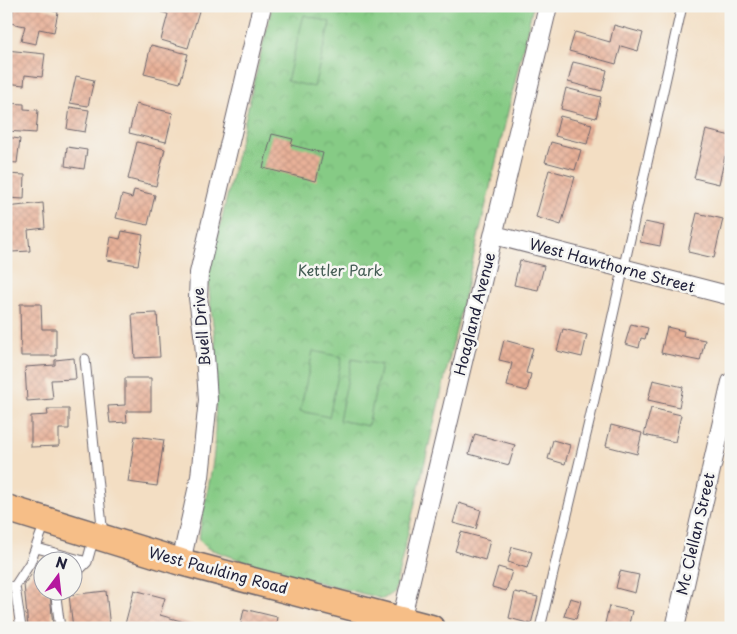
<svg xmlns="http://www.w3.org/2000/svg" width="737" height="634" font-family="'Playpen Sans',sans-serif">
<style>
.park{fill:url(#park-crowns);stroke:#547660}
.garden{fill:#86cb85;stroke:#547660}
.building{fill:url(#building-cross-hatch)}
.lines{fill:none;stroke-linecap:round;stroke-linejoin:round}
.lane-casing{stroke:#6b646b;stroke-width:11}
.street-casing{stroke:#6b646b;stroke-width:20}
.primary-casing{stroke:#6b646b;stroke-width:29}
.lane{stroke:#fff;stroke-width:9}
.street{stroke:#fff;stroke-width:18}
.primary{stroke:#f6be87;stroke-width:26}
.labels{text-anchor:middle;stroke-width:5;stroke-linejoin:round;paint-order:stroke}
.street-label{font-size:15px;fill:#22223b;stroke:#f6f6f2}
.park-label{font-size:15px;fill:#455d55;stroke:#f6f6f2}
</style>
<defs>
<pattern id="park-crowns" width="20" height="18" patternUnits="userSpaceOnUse" patternTransform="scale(1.25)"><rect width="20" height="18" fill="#86cb85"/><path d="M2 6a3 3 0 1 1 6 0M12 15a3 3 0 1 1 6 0" fill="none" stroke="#73ae74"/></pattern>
<pattern id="building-cross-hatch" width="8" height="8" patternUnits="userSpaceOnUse" patternTransform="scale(1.25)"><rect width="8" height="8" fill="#e8b198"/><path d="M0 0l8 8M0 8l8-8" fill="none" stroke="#c79884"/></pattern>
</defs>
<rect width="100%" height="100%" fill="#f6f6f2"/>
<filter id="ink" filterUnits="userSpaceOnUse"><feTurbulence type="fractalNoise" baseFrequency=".02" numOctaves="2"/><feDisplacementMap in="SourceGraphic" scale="10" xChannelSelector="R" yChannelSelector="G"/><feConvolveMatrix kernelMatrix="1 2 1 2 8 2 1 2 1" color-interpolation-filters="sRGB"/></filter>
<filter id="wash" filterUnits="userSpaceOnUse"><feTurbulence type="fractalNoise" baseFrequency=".0096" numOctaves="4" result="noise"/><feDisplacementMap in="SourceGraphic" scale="20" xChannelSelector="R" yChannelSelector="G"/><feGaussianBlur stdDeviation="1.12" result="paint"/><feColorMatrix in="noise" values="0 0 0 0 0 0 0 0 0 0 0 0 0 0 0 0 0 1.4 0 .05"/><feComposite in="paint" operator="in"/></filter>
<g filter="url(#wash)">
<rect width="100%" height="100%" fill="#f3dec3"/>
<!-- park -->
<path class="park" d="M272,6H533L394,592L383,599L260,567L207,548L199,540C202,505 214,474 215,438C215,409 217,378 216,350C214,324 208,299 209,273Z"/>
<!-- garden -->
<path class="garden" d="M304,15L330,22L314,87L287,81Z
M313,351L342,357L329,417L300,411Z
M352,359L381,365L368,426L339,420Z"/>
<g id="blocks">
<!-- building -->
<path class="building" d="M14,6H34L58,12L54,32L39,29L36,44L21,41L25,26L10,23Z
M163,6H184L199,11L188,48L161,40L168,14L161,12Z
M614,25L643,33L638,51L621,46L616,64L569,51L575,32L610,42Z
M151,45L188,54L180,83L144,74Z
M6,50L45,54L42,77L25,75L24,85L6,83Z
M573,62L607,70L602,91L568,82Z
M76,76L94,80L88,106L70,103Z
M566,88L601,97L596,118L561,109Z
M6,103L24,104V109L38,110L36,133L6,131Z
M136,104L173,113L166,142L129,133Z
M70,107L89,110L85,132L67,129Z
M560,116L592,124L587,144L555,136Z
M706,130L731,136V158L725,156L719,184L694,178Z
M272,134L293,139L291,145L323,153L316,181L263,168Z
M6,137L20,139L17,163L6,162Z
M137,142L165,149L156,186L128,179Z
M551,142L581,150L575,170L545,162Z
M67,147L87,150L84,169L65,166Z
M549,170L575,177L561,225L536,217Z
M6,174L25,175L24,199L6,198Z
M134,190L155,195L148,225L116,218L122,195L132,198Z
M43,203L45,228L28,230L30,251L12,252L7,207Z
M697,213L723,219L714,258L688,252Z
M645,222L664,226L660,246L640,242Z
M122,231L143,235L138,265L107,260L111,237L120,239Z
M520,260L544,266L538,290L514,285Z
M20,304H41L42,329H56V356H21Z
M157,313L160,357L135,358L132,314Z
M631,324L648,328L645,339L641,338L639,348L625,344Z
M667,327L684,331L683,336L705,340L700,361L661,353Z
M563,329L587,335L582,357L557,351Z
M504,340L533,348L526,373L531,374L527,391L507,386L512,363L499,360Z
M74,358L76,379L51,380L53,399L27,401L25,367L55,365V360Z
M125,378H151V411H126L127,422L110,423L108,406L125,405Z
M653,380L683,387L679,407L648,400Z
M651,408L681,415L675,442L644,435Z
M47,409H69V429H59V446L31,447V416L48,415Z
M611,425L642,433L637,454L606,446Z
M475,434L515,445L509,465L469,454Z
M135,436L164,440L157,486L128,482Z
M553,440L570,445L565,464L548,459Z
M459,503L481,510L476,529L453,523Z
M461,532L490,540L485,560L455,551Z
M512,547L532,552L527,568L508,562Z
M48,554L74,562H42V592H50L53,628H28L24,584Z
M498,567L512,571L506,591L492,587Z
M620,571L639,575L635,593L616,588Z
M134,590L165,598L160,615L205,628H124Z
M106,591L110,628H73L69,595Z
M515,592L538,597L531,624L509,618Z
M570,598L581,601L576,619L564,616Z
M609,606L632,611L628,628H604Z
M244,609L277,617L275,628H240Z"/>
</g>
</g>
<g filter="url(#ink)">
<use href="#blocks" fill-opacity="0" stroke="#6b646b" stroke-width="1"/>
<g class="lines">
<defs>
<path id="lane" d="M85,359L103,536
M37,548L87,562
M72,577L87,562L94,537
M15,586L21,628
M6,587L15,586L30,563L45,523
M60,628L56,597L61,592
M540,628L590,418L682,6"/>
<path id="street" d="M494,235L731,296
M181,562L200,477L208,400L204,341L198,298L199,273L262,6
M401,621L548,6
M675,628L731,382"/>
<path id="primary" d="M6,508L181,562L431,628"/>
</defs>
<!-- lane casing -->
<use href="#lane" class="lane-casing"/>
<!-- street casing -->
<use href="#street" class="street-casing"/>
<!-- primary casing -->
<use href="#primary" class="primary-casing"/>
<!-- lane -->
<use href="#lane" class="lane"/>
<!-- street -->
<use href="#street" class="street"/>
<!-- primary -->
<use href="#primary" class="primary"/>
</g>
</g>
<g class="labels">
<!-- street labels -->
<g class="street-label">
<text transform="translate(612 266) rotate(15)" y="5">West Hawthorne Street</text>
<text transform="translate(475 314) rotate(-76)" y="5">Hoagland Avenue</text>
<text transform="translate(202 327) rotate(-95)" y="5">Buell Drive</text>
<text transform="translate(696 534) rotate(-77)" y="5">Mc Clellan Street</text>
<text transform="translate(218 571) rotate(15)" y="5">West Paulding Road</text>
</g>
<!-- park labels -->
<g class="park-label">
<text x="340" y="276">Kettler Park</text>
</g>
</g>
<!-- margin -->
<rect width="737" height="634" fill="none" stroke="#f6f6f2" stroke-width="25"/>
<!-- north arrow -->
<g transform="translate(58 576) rotate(15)"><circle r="24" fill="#f6f6f2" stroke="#a1a1a9"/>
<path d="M0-4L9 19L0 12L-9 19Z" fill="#b5179e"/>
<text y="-8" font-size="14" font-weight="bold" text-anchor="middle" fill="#22223b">N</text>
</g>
</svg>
